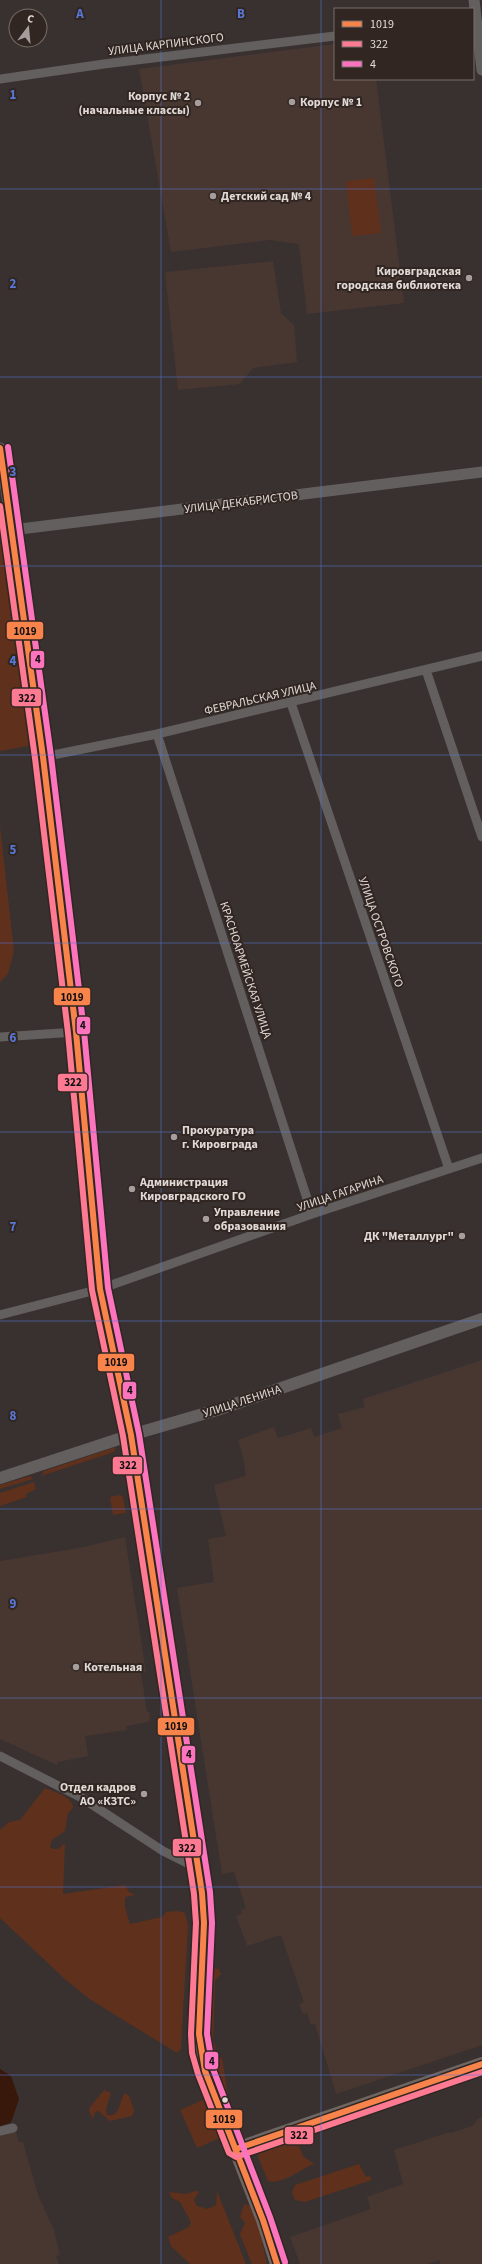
<svg xmlns="http://www.w3.org/2000/svg" width="482" height="2264" font-family="'Source Sans 3',sans-serif">
<style>
.built{fill:#483731}
.green{fill:#5f301c}
.water{fill:#38180a}
.lines{fill:none;stroke-linecap:round;stroke-linejoin:round}
.minor{stroke:#635f5e;stroke-width:9}
.tertiary{stroke:#635f5e;stroke-width:11}
.secondary{stroke:#635f5e;stroke-width:12}
.primary{stroke:#6f6662;stroke-width:14}
.bus-1-casing{stroke:#312622;stroke-width:9}
.bus-2-casing{stroke:#312622;stroke-width:9}
.bus-3-casing{stroke:#312622;stroke-width:9}
.bus-1{stroke:#f8844c;stroke-width:6}
.bus-2{stroke:#fe7a93;stroke-width:6}
.bus-3{stroke:#fc73be;stroke-width:6}
.grid{fill:none;stroke:#5878d7;stroke-width:1;stroke-opacity:0.55}
.poi-dot{fill:#a59e9c;stroke:#312622;stroke-width:1.5}
.bus-dot{fill:#e0d9d6;stroke:#312622;stroke-width:1.5}
.labels{text-anchor:middle;stroke-width:4;stroke-linejoin:round;paint-order:stroke}
.street-label{font-size:12px;fill:#e0d9d6;stroke:#312622}
.poi-label{font-size:12px;font-weight:bold;fill:#e0d9d6;stroke:#312622;text-anchor:start}
.grid-label{font-size:13px;text-anchor:middle;font-weight:bold;fill:#5878d7;stroke:#312622;stroke-width:4;stroke-linejoin:round;paint-order:stroke}
.line-badge{stroke:#312622;stroke-width:1.5}
.pale-badge-label{font-size:11px;text-anchor:middle;font-weight:bold;fill:#111}
</style>
<rect width="100%" height="100%" fill="#383130"/>
<!-- built -->
<path class="built" d="M335,44V79H376L404,303L307,314L299,244L270,240L171,252L139,69Z
M273,261L281,313L294,325L297,362L253,368L240,384L178,390L165,272Z
M482,1360V2045L336,2094L315,2024L311,2025L307,2013L303,2014L299,2004L304,2002L281,1935L247,1946L236,1916L242,1914L241,1910L246,1908L234,1872L222,1874L177,1588L214,1582L208,1539L226,1536L214,1485L246,1476L244,1461L238,1440L274,1427L278,1438L311,1428L314,1437L342,1428L338,1414L365,1407L363,1399Z
M125,1537L146,1672L141,1673L147,1712H149L150,1719L148,1722L126,1726L127,1730L85,1736L88,1756L58,1762L57,1765L0,1739V1561L84,1547Z
M482,2117V2264H441L439,2260L428,2264H300L290,2237L371,2209L367,2197L403,2184L394,2150L450,2132V2133L461,2130L474,2125L477,2119Z
M16,2132L19,2142H23L38,2195L54,2230L60,2255L56,2256L59,2264H0V2135Z"/>
<!-- green -->
<path class="green" d="M374,178L381,233L352,236L346,181Z
M6,540L34,745L0,751V541Z
M0,826L14,951L8,974L0,982Z
M116,1447L114,1452L41,1476L44,1471Z
M124,1453H127L130,1468L126,1473L123,1456Z
M30,1476L33,1479L0,1489V1485Z
M34,1482L36,1489L26,1494L27,1497L0,1506V1493Z
M129,1494H133L143,1560L138,1558Z
M120,1495L123,1497L126,1513L113,1515L110,1497Z
M45,1788C54,1792 73,1796 73,1808L68,1813L65,1831L52,1840L50,1846L52,1849H58L65,1843L63,1894L125,1885L129,1892L135,1895L125,1897V1907L130,1924L162,1917L166,1912L177,1911L185,1913L188,1926L181,2049L177,2053L91,2000L66,1980L0,1918V1830L9,1822L20,1820Z
M211,1968L219,1969L221,1974L215,1981L213,2042L216,2047L214,2052L209,2051L206,2043L208,1971Z
M222,2057L228,2096L223,2098L211,2062Z
M104,2090L111,2093L106,2109L107,2115C120,2118 119,2101 125,2093L129,2096L134,2110L132,2116L110,2121L98,2111L95,2112L93,2119L89,2111L90,2107Z
M205,2099L222,2137L197,2148L180,2110Z
M230,2104L244,2136L243,2138L235,2133L226,2106Z
M296,2139L303,2156L314,2164C301,2169 282,2185 268,2181L258,2157L260,2150Z
M359,2164L366,2177L370,2176L372,2180L305,2202L295,2200L292,2192L295,2185Z
M195,2191L199,2192L194,2200L197,2206L208,2209L216,2205L217,2191L246,2264H190L171,2246L168,2237L189,2227L191,2222L180,2202L172,2198L169,2192L186,2194Z
M244,2204L250,2206L258,2222L267,2264H252L241,2237L240,2234L245,2223L240,2217Z"/>
<!-- water -->
<path class="water" d="M0,2069L11,2076L19,2099L12,2120L10,2123L0,2126Z"/>
<g class="lines">
<!-- minor -->
<path class="minor" d="M0,79L104,64L335,36
M426,670L482,837
M291,703L449,1169
M157,734L312,1214
M43,757L157,734L482,656
M0,1037L76,1032
M0,1315L100,1289L312,1214L482,1158
M0,1756L82,1798L163,1851L199,1869
M0,2131L13,2128"/>
<!-- tertiary -->
<path class="tertiary" d="M474,0L482,70
M0,448L12,530L482,472"/>
<!-- secondary -->
<path class="secondary" d="M0,532L12,530L43,757L76,1032L100,1289L131,1435
M0,1478L131,1435L220,1409L482,1319"/>
<!-- primary -->
<path class="primary" d="M131,1435L202,1893L204,1923L199,2034L205,2071L263,2220L277,2264
M236,2149L482,2064"/>
<defs>
<path id="bus-1" d="M0,448L43,757L76,1032L100,1289L131,1435L202,1893L204,1923L199,2034L205,2071L263,2220L277,2264
M236,2149L482,2064"/>
<path id="bus-2" d="M0,506L35,758L68,1033L92,1290L123,1436L194,1894L196,1923L191,2034L192,2053L198,2074L229,2153L236,2157L482,2072"/>
<path id="bus-3" d="M8,447L51,756L84,1031L108,1288L139,1434L210,1892L212,1923L207,2034L213,2069L270,2217L285,2262"/>
</defs>
<!-- bus-1 casing -->
<use href="#bus-1" class="bus-1-casing"/>
<!-- bus-2 casing -->
<use href="#bus-2" class="bus-2-casing"/>
<!-- bus-3 casing -->
<use href="#bus-3" class="bus-3-casing"/>
<!-- bus-1 -->
<use href="#bus-1" class="bus-1"/>
<!-- bus-2 -->
<use href="#bus-2" class="bus-2"/>
<!-- bus-3 -->
<use href="#bus-3" class="bus-3"/>
</g>
<!-- grid -->
<path class="grid" d="M161,0V2264M321,0V2264M0,189H482M0,377H482M0,566H482M0,755H482M0,943H482M0,1132H482M0,1321H482M0,1509H482M0,1698H482M0,1887H482M0,2075H482"/>
<!-- markers -->
<g class="poi-dot">
<circle cx="292" cy="102" r="4"/>
<circle cx="198" cy="103" r="4"/>
<circle cx="213" cy="196" r="4"/>
<circle cx="469" cy="278" r="4"/>
<circle cx="174" cy="1137" r="4"/>
<circle cx="132" cy="1189" r="4"/>
<circle cx="206" cy="1219" r="4"/>
<circle cx="462" cy="1236" r="4"/>
<circle cx="76" cy="1667" r="4"/>
<circle cx="144" cy="1794" r="4"/>
</g>
<circle class="bus-dot" cx="225" cy="2100" r="3.5"/>
<g class="labels">
<!-- street labels -->
<g class="street-label">
<text transform="translate(166 44) rotate(-7)" y="4">УЛИЦА КАРПИНСКОГО</text>
<text transform="translate(241 502) rotate(-7)" y="4">УЛИЦА ДЕКАБРИСТОВ</text>
<text transform="translate(260 698) rotate(-13)" y="4">ФЕВРАЛЬСКАЯ УЛИЦА</text>
<text transform="translate(381 932) rotate(71)" y="4">УЛИЦА ОСТРОВСКОГО</text>
<text transform="translate(246 970) rotate(72)" y="4">КРАСНОАРМЕЙСКАЯ УЛИЦА</text>
<text transform="translate(340 1193) rotate(-19)" y="4">УЛИЦА ГАГАРИНА</text>
<text transform="translate(242 1401) rotate(-18)" y="4">УЛИЦА ЛЕНИНА</text>
</g>
<!-- poi labels -->
<g class="poi-label">
<text x="190" y="100" text-anchor="end">Корпус № 2<tspan x="190" dy="14">(начальные классы)</tspan></text>
<text x="300" y="106">Корпус № 1</text>
<text x="221" y="200">Детский сад № 4</text>
<text x="461" y="275" text-anchor="end">Кировградская<tspan x="461" dy="14">городская библиотека</tspan></text>
<text x="182" y="1134">Прокуратура<tspan x="182" dy="14">г. Кировграда</tspan></text>
<text x="140" y="1186">Администрация<tspan x="140" dy="14">Кировградского ГО</tspan></text>
<text x="214" y="1216">Управление<tspan x="214" dy="14">образования</tspan></text>
<text x="454" y="1240" text-anchor="end">ДК "Металлург"</text>
<text x="84" y="1671">Котельная</text>
<text x="136" y="1791" text-anchor="end">Отдел кадров<tspan x="136" dy="14">АО «КЗТС»</tspan></text>
</g>
</g>
<g class="grid-label">
<text x="80" y="18">A</text>
<text x="241" y="18">B</text>
<text x="13" y="99">1</text>
<text x="13" y="288">2</text>
<text x="13" y="476">3</text>
<text x="13" y="665">4</text>
<text x="13" y="854">5</text>
<text x="13" y="1042">6</text>
<text x="13" y="1231">7</text>
<text x="13" y="1420">8</text>
<text x="13" y="1608">9</text>
</g>
<g class="line-badge">
<rect x="6" y="621" width="38" height="19" rx="4" fill="#f8844c"/>
<rect x="30" y="650" width="15" height="19" rx="4" fill="#fc73be"/>
<rect x="11" y="688" width="31" height="19" rx="4" fill="#fe7a93"/>
<rect x="53" y="987" width="38" height="19" rx="4" fill="#f8844c"/>
<rect x="76" y="1016" width="15" height="19" rx="4" fill="#fc73be"/>
<rect x="57" y="1073" width="31" height="19" rx="4" fill="#fe7a93"/>
<rect x="97" y="1353" width="38" height="19" rx="4" fill="#f8844c"/>
<rect x="122" y="1381" width="15" height="19" rx="4" fill="#fc73be"/>
<rect x="112" y="1456" width="31" height="19" rx="4" fill="#fe7a93"/>
<rect x="157" y="1717" width="38" height="19" rx="4" fill="#f8844c"/>
<rect x="181" y="1745" width="15" height="19" rx="4" fill="#fc73be"/>
<rect x="172" y="1838" width="30" height="19" rx="4" fill="#fe7a93"/>
<rect x="204" y="2051" width="15" height="19" rx="4" fill="#fc73be"/>
<rect x="205" y="2109" width="38" height="20" rx="4" fill="#f8844c"/>
<rect x="284" y="2126" width="30" height="19" rx="4" fill="#fe7a93"/>
</g>
<g class="pale-badge-label">
<text x="25" y="635">1019</text>
<text x="38" y="663">4</text>
<text x="27" y="702">322</text>
<text x="72" y="1001">1019</text>
<text x="83" y="1029">4</text>
<text x="73" y="1086">322</text>
<text x="116" y="1366">1019</text>
<text x="130" y="1394">4</text>
<text x="128" y="1469">322</text>
<text x="176" y="1730">1019</text>
<text x="189" y="1758">4</text>
<text x="187" y="1852">322</text>
<text x="212" y="2065">4</text>
<text x="224" y="2123">1019</text>
<text x="299" y="2139">322</text>
</g>
<!-- legend -->
<rect x="334" y="8" width="140" height="72" fill="#312622" stroke="#776e6a"/>
<rect x="342" y="21" width="20" height="6" fill="#f8844c" stroke="#776e6a"/>
<text x="370" y="28" font-size="12" fill="#e0d9d6">1019</text>
<rect x="342" y="41" width="20" height="6" fill="#fe7a93" stroke="#776e6a"/>
<text x="370" y="48" font-size="12" fill="#e0d9d6">322</text>
<rect x="342" y="61" width="20" height="6" fill="#fc73be" stroke="#776e6a"/>
<text x="370" y="68" font-size="12" fill="#e0d9d6">4</text>
<!-- north arrow -->
<g transform="translate(28 28) rotate(16)"><circle r="19" fill="#312622" stroke="#776e6a"/>
<path d="M0-3L7 15L0 10L-7 15Z" fill="#a59e9c"/>
<text y="-6" font-size="11" font-weight="bold" text-anchor="middle" fill="#e0d9d6">С</text>
</g>
</svg>
